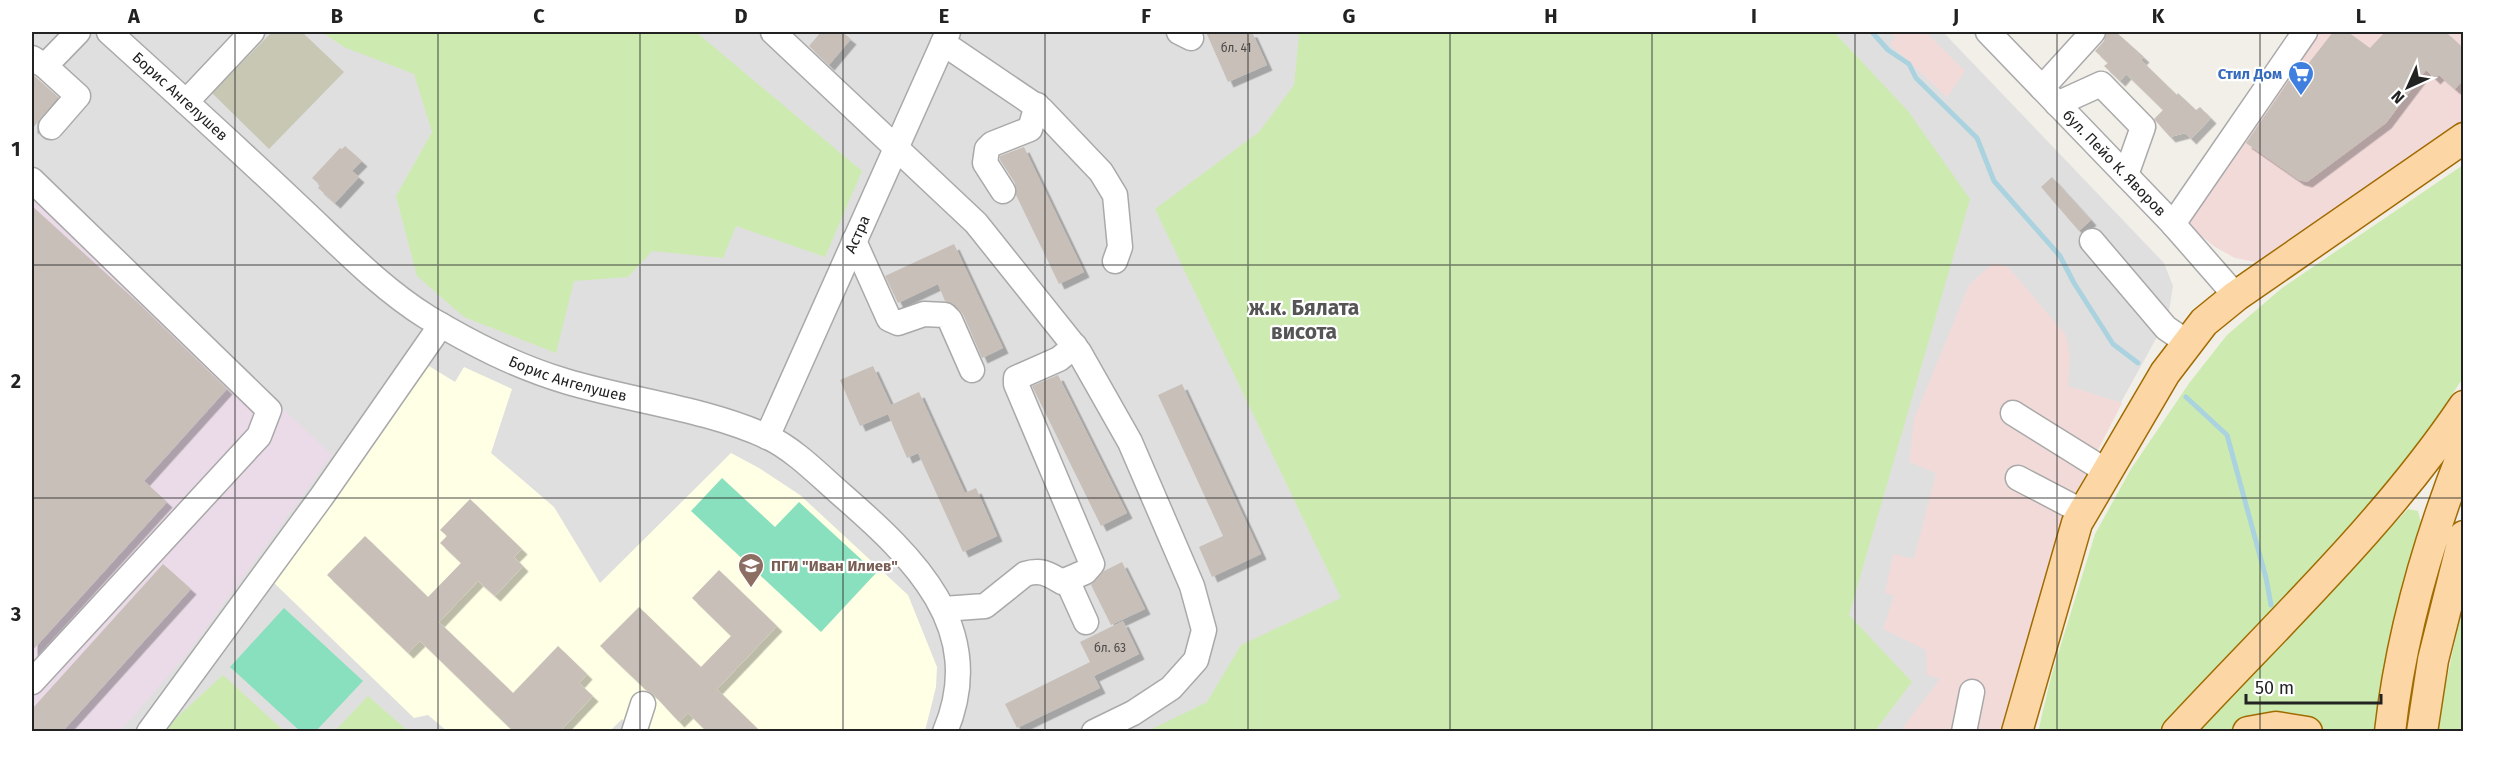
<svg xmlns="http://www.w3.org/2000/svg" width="2495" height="763" font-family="'Fira Sans',sans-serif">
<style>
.residential{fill:#e0dfdf}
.commercial{fill:#f2dad9}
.industrial{fill:#ebdbe8}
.education{fill:#ffffe5}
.construction{fill:#c7c7b4}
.grass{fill:#cdebb0}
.pitch{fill:#88e0be}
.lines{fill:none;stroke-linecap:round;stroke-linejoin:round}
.stream{stroke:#aad3df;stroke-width:5}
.building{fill:#c7bfb8;filter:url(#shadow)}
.minor-casing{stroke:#a9a9a9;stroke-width:27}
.major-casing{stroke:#a06b00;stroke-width:33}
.minor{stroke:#fff;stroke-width:24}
.major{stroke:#fcd6a4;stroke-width:30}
.grid{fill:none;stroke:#222;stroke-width:1.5;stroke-opacity:0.55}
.labels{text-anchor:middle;stroke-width:4.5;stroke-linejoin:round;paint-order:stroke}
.number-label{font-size:12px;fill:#4b4948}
.shop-label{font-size:15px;font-weight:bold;fill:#366cbe;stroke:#fff;text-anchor:end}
.street-label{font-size:15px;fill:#222;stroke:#fff}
.education-label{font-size:15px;font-weight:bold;fill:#785e54;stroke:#fff;text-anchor:start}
.district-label{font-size:21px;font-weight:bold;fill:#555;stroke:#fff}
.neatline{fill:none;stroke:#222;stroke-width:2}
.grid-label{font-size:20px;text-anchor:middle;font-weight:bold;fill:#222}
</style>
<defs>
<filter id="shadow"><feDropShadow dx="5.5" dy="5.5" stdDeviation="0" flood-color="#0004"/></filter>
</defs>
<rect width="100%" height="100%" fill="#f2efe9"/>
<!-- residential -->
<path class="residential" d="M32,32H1943L2164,263L2173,286L2168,317L2114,415L2059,525L2002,731H32Z"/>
<!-- commercial -->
<path class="commercial" d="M1889,32H1926L1965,71L1947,97L1890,44L1899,33L1895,37Z
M2320,32H2463V127L2272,260L2255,262L2235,258L2215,247L2188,225Z
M1993,263L2008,267L2066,335L2070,357L2068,386L2122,403L2063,518L2012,707L2002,731H1900L1940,679L1927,675L1926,650L1883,629L1894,596L1885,593L1893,554L1914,559L1936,473L1909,462L1914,419L1969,285Z"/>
<!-- industrial -->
<path class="industrial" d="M32,173L332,455L186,655L120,731H32Z"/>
<!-- education -->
<path class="education" d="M429,366L455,382L464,367L512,389L491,453L554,507L600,583L731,453L759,468L800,495L908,595L937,667L936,687L925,731L634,732L622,719L610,731H447L428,715L414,718L271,580Z"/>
<!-- construction -->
<path class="construction" d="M272,32H302L344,72L269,149L212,93Z"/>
<!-- grass -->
<path class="grass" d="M322,32H696L862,171L825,257L736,226L723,258L652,251L628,277L574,281L556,353L464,317L417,276L396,196L432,132L414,74L344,47Z
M1296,32H1834L1908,111L1970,199L1849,615L1912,682L1875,731H1148L1207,702L1241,645L1341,598L1155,209L1259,132L1294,85L1299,36Z
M2463,165V378L2374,511L2164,731L2038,732L2051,677L2095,534L2131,469L2190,382L2227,335L2282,288Z
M2408,509L2418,511L2421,523L2386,657L2376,731H2319L2270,722L2233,731L2198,732Z
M2463,603V731L2438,732L2442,702Z
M223,675L284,731L161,732Z
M368,696L408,731H335Z"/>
<!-- pitch -->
<path class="pitch" d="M722,478L775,527L799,502L876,573L821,632L691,511Z
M284,608L363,681L316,731H300L230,667Z"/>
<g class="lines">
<!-- stream -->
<path class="stream" d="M1872,32L1888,50L1909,64L1916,78L1977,138L1994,181L2060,256L2074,283L2113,344L2138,363
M2186,397L2227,435L2266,578L2271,605"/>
</g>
<!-- building -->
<path class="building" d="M821,32H842L851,39L829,65L809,46Z
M1206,32H1252L1267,65L1228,82Z
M2107,32H2116L2144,57L2141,60L2177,95L2178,93L2196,110L2200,107L2211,118L2191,139L2185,133L2170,137L2154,119L2163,110L2126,74L2120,81L2104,66L2108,63L2095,51L2104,41Z
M2333,32H2348L2370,48L2385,32H2446L2463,48V80L2455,89L2439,75L2435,79L2426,70L2386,123L2307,182L2299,180L2246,143L2296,70L2301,73Z
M32,74L58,97L32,129Z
M345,146L362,161L352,171L359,177L335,203L318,188L320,185L312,178L340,148L342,149Z
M1024,147L1084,272L1059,284L1016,195L1015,183L1000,160V156Z
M2052,177L2091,220L2079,231L2041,187Z
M32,206L135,300L227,389L144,481L167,502L32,651Z
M954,244L1003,348L982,358L963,314L955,305L945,301L938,284L898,303L885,276Z
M873,366L891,405L919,392L965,493L976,488L997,536L963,552L918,453L907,458L888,414L860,426L840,380Z
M1058,375L1127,513L1101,526L1032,386Z
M1182,384L1261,554L1212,577L1199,547L1223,536L1158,395Z
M470,499L522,549L514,557L523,566L495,596L478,581L439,622L513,693L558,646L587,674L579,683L593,696L559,732H514L420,641L408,653L327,575L365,536L428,597L461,563L440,543L447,536L440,530Z
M1122,562L1145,609L1111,625L1091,585L1104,571Z
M163,564L191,589L62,732H32V709Z
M719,570L777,626L717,689L761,732H707L688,713L679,722L653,694L646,690L600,646L639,607L701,667L731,636L692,598Z
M1123,621L1139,654L1094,676L1100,688L1017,728L1005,704L1090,662L1080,642Z"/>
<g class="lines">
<defs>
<g id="minor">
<path id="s1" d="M109,32C172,89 236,147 298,206C339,244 379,287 427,317C471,343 515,366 565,381C631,401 704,408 768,437C795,450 819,475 842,495C913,557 989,628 945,732"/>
<path d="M773,32L976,223L1079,352L1130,442L1192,586L1204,630L1196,660L1171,688L1133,713L1094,732"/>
<path d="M1179,32L1191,38"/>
<path id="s2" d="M1988,32L2173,224L2236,296"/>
<path d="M943,43L1042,110L1101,172L1115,195L1120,247L1115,261"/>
<path d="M32,58L45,66L78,96L51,127"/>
<path d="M45,66L78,32"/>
<path d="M2042,88L2093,32"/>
<path d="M186,102L252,32"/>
<path d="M2057,104L2101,84L2143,127L2126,175"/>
<path d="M32,180L269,410L259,436L32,682"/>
<path d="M1003,191L985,163L987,149L992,144L1030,129L1037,105"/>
<path d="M2173,224L2305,32"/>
<path d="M854,241L889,319L898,323L924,314L945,315L950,320L972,370"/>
<path d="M2092,241L2166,328L2188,343"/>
<path d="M2013,413L2106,471"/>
<path id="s3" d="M767,437L948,32"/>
<path d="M2018,478L2083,512"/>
<path d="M1067,580L1086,622"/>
<path d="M943,609L985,606L1025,574C1042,569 1048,574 1062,582L1085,572L1092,564L1016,384V378L1059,359L1075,346"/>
<path d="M149,732L322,496L441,325"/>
<path d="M634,732L643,704"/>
<path d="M1964,732L1972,692"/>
</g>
<path id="major" d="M2017,732L2077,523L2165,373L2204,322L2236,296L2464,138
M2177,732C2274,627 2384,525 2464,406
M2248,732L2276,727L2307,732
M2390,732C2401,634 2428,541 2464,450
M2422,732L2433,660L2464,536"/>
</defs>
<!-- minor casing -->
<use href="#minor" class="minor-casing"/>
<!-- major casing -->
<use href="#major" class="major-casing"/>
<!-- minor -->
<use href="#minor" class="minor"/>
<!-- major -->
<use href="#major" class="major"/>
</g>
<!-- grid -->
<path class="grid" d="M235,32V732M438,32V732M640,32V732M843,32V732M1045,32V732M1248,32V732M1450,32V732M1652,32V732M1855,32V732M2057,32V732M2260,32V732M32,265H2464M32,498H2464"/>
<!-- icons -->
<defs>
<symbol id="supermarket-pin" viewBox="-11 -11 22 30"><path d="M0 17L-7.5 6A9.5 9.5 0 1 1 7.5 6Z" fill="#3f7fe0" stroke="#fff"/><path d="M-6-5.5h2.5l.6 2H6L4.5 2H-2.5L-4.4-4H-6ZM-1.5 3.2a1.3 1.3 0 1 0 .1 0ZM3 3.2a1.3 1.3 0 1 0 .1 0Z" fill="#fff"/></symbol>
<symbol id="school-pin" viewBox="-11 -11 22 30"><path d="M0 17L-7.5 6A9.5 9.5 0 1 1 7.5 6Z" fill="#8d6e63" stroke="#fff"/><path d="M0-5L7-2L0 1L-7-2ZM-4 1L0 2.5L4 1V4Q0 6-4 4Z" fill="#fff"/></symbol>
</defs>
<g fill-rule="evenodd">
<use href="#supermarket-pin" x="2286" y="59" width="30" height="40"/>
<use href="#school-pin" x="736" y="551" width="30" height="40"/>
</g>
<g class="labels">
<!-- number labels -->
<g class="number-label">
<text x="1236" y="52">бл. 41</text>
<text x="1110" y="652">бл. 63</text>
</g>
<!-- shop labels -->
<g class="shop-label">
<text x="2282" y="79">Стил Дом</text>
</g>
<!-- street labels -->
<g class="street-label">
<text dy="5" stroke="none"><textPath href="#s1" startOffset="96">Борис Ангелушев</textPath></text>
<text dy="5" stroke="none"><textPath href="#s2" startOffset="182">бул. Пейо К. Яворов</textPath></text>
<text dy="5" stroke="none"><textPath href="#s3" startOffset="222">Астра</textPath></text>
<text dy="5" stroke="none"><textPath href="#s1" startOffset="582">Борис Ангелушев</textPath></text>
</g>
<!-- education labels -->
<g class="education-label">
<text x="771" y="571">ПГИ "Иван Илиев"</text>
</g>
<!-- district labels -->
<g class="district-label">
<text x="1304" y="315">ж.к. Бялата<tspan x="1304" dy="24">висота</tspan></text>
</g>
</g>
<!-- border -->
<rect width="2495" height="763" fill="none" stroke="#ffffff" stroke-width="66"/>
<!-- north arrow -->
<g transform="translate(2408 87) rotate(225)" stroke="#ffffff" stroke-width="4.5" paint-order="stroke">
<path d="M0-4.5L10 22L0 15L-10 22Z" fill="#222222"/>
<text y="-9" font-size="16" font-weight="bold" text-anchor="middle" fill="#222222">N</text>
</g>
<!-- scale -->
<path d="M2246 694v9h135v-9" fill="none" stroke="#222222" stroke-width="3"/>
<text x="2255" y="694" font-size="18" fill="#222222" stroke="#ffffff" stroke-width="4.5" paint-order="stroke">50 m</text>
<rect x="33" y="33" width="2429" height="697" class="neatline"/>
<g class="grid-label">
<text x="134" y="23">A</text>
<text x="337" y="23">B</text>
<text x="539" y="23">C</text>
<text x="741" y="23">D</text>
<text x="944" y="23">E</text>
<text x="1146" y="23">F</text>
<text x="1349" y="23">G</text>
<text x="1551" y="23">H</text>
<text x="1754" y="23">I</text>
<text x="1956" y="23">J</text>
<text x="2158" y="23">K</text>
<text x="2361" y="23">L</text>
<text x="16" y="156">1</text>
<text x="16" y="388">2</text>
<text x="16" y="621">3</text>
</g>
</svg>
